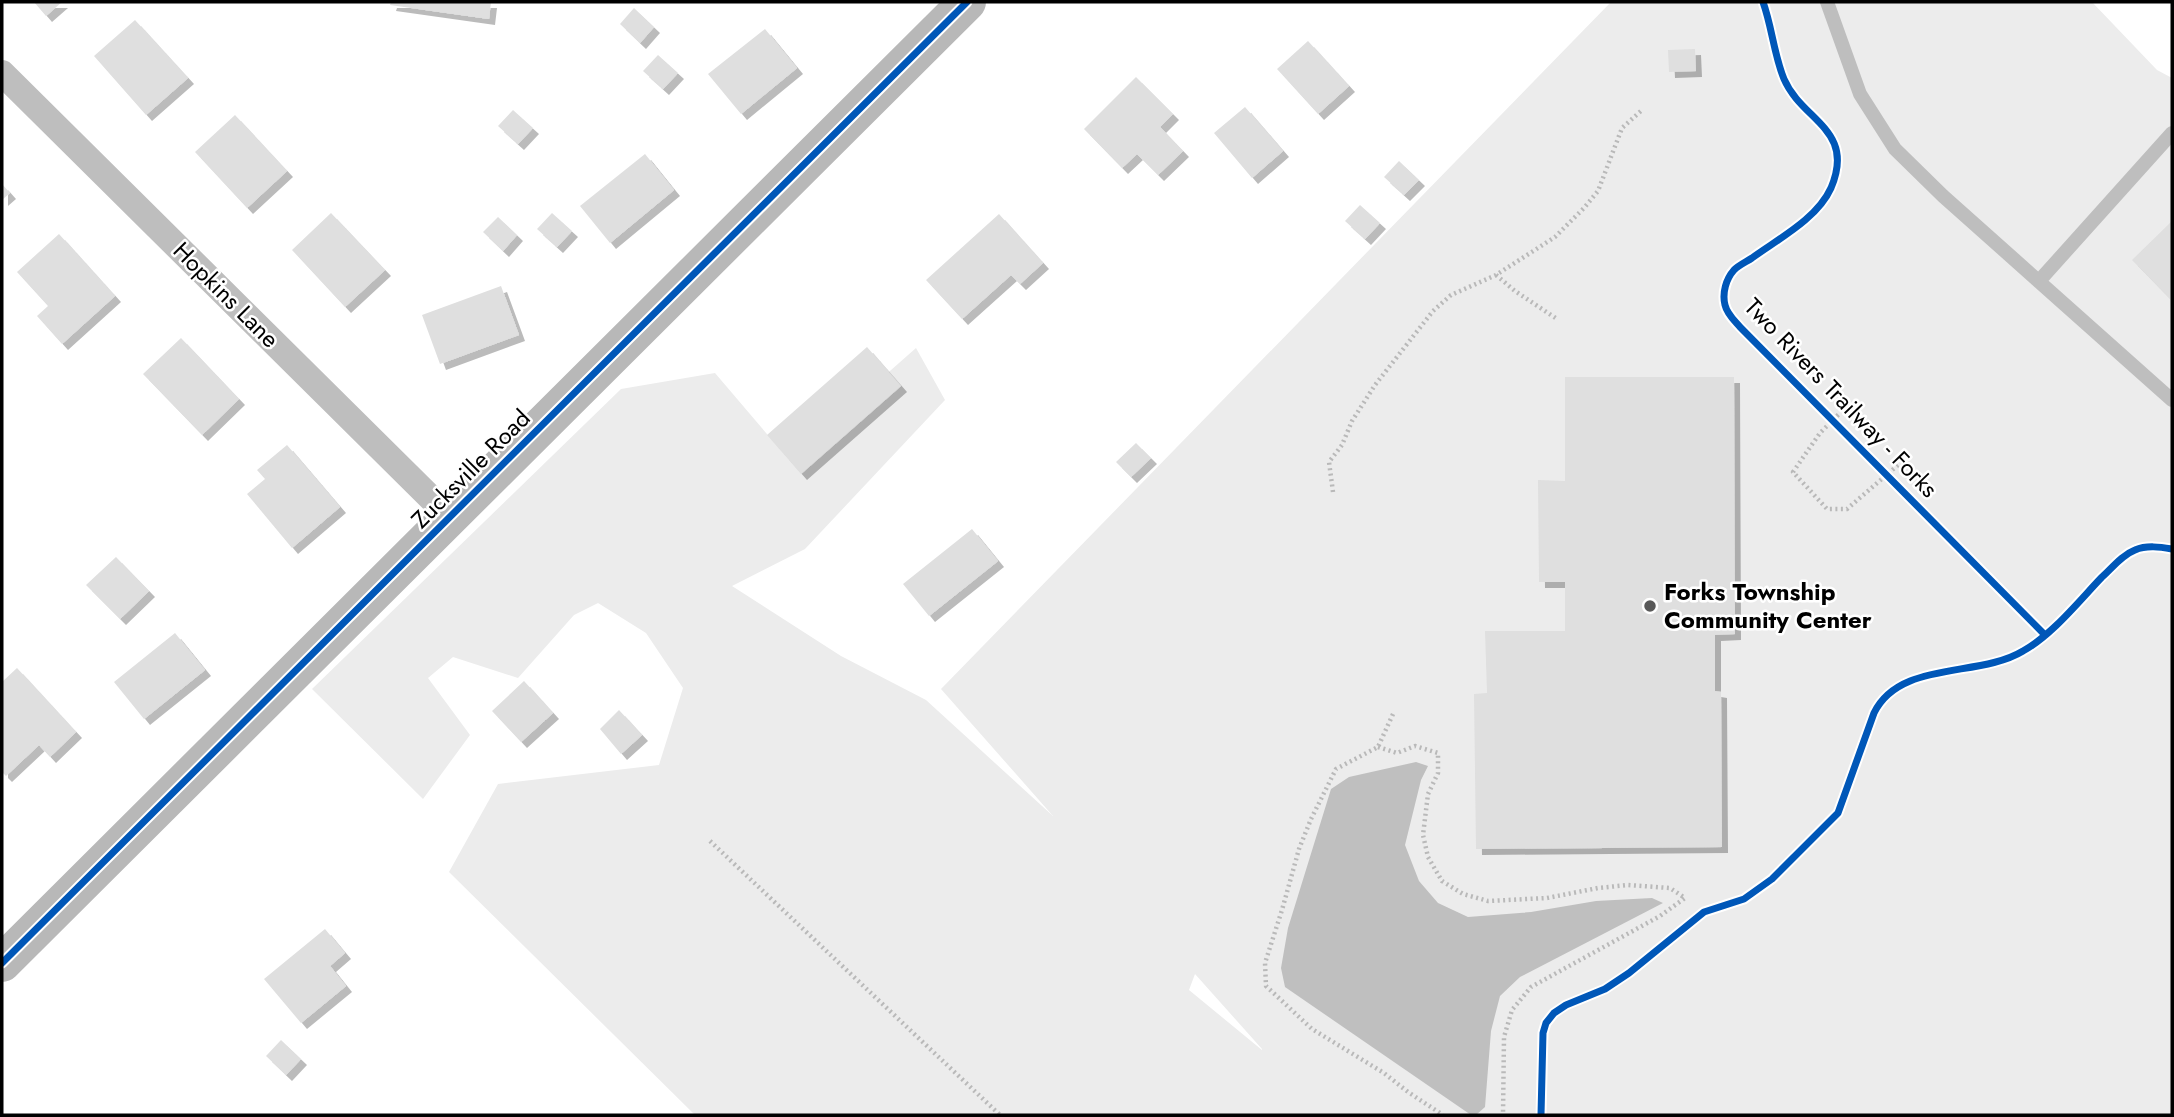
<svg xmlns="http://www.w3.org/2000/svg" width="2174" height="1117" font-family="Jost,sans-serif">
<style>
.green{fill:#ececec;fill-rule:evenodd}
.water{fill:#bfbfbf}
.building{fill:#dfdfdf;filter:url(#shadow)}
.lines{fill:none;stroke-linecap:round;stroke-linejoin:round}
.path{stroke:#b9b9b9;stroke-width:4.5;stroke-dasharray:2 3.5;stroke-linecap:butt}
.lane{stroke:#bebebe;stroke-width:14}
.street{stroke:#bebebe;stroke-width:26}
.secondary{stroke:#b8b8b8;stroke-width:38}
.cycleway-casing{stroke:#fff;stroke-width:11}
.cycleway{stroke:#0057b8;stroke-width:7}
.poi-dot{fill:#595959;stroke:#fff;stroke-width:2.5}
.labels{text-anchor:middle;stroke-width:5;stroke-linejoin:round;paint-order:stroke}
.street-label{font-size:24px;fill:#000;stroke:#fff}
.poi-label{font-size:24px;font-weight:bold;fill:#000;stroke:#fff;text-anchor:start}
</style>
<defs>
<filter id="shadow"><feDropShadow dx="6" dy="6" stdDeviation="0" flood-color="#0004"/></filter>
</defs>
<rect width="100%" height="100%" fill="#fff"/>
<!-- green -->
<path class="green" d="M1611,2H2092L2157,70L2172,78V1115H695L449,872L498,784L659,765L683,688L646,633L598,603L574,615L518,678L453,657L428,678L470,735L423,799L312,689L621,389L715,373L789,460L916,348L945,400L805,549L732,586L841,656L926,700L1053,816L941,689ZM1195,974L1262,1049V1050L1189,990Z"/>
<!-- water -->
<path class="water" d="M1416,762L1428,766L1421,780L1405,845L1419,881L1438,903L1468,917L1531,912L1596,901L1652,898L1663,903L1520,977L1500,996L1491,1031L1485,1107L1476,1115H1471L1285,987L1281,968L1288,928L1331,789L1349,777Z"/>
<!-- building -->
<path class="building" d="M34,2H62L46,16Z
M391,2H491L489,19L390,5Z
M634,8L654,27L640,43L620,24Z
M135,20L188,78L146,115L94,56Z
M765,29L797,68L741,114L708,74Z
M1308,41L1349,86L1318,114L1277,69Z
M1695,49L1696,71L1669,72L1668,50Z
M658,55L678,73L663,89L643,71Z
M1136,77L1173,114L1160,127L1183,151L1158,175L1137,154L1122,168L1084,129Z
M1245,107L1283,151L1252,178L1214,133Z
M513,110L533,128L518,144L498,126Z
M235,115L287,171L247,208L195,152Z
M645,154L674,190L610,243L580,206Z
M1399,161L1419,180L1404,195L1384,177Z
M2,184L10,193L2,200Z
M1360,205L1380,223L1365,239L1345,221Z
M331,213L385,270L345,307L292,250Z
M552,213L572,231L557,247L537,229Z
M999,214L1043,263L1020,284L1011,275L962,319L926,280Z
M498,217L517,235L503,251L483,232Z
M2172,221V301L2132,260Z
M59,234L115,296L62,344L37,316L48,306L17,272Z
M501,286L519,335L440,364L422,315Z
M181,338L239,399L202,435L143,374Z
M867,347L901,386L801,474L767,435Z
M1565,377H1734L1735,634L1715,635V691L1721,692L1722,847L1476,849L1474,694L1487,693L1485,631H1565V582H1539L1538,480L1565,481Z
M1136,443L1151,458L1131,477L1116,462Z
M287,445L340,507L292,548L247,494L265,479L257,470Z
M972,529L998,561L929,616L903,584Z
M116,557L149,591L120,619L86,585Z
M175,633L205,670L144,719L114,682Z
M17,668L76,732L50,757L39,745L6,776L2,772V682Z
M524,681L553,713L521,742L492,711Z
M619,710L642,735L621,754L600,729Z
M325,929L345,953L330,966L346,986L301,1023L264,979Z
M281,1040L301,1059L286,1075L266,1056Z"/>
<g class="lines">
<!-- path -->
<path class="path" d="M1496,275L1515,291L1557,319
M1850,403L1820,433L1793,472L1827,509H1847L1905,459
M1333,492L1329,462L1342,445L1352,421L1375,385L1433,311L1451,295L1496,275L1555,237L1584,208L1598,191L1622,128L1642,110
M1393,714L1378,747L1336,769L1311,819L1299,849L1282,910L1265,963L1266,986L1312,1029L1384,1073L1408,1092L1443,1115
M1378,747L1397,753L1415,746L1438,753V773L1428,794L1423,835L1428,857L1442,881L1463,894L1488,901L1547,898L1598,888L1628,885L1670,888L1685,898L1660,916L1531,987L1512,1010L1504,1037L1503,1115
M710,841L1000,1115"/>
<!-- lane -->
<path class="lane" d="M1827,2L1860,94L1895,149L1943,196L2172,400
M2039,281L2172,133"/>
<!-- street -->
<path class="street" d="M2,73L450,517"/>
<!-- secondary -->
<path class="secondary" d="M2,963L967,2"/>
<defs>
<path id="cycleway" d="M1763,2C1772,27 1774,55 1784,79C1802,121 1856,129 1831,188C1817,219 1778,239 1752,258C1746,262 1739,265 1734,270C1726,279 1722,293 1725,305C1727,314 1734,320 1740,327L2045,635
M2,963L967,2
M1541,1115L1543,1033L1546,1023L1554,1013L1566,1005L1605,989L1629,973L1704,912L1744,899L1772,879L1838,813L1874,713C1900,660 1979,678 2023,651C2052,635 2079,601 2102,577C2112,568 2122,555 2135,550C2147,545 2160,547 2172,549"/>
</defs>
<!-- cycleway casing -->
<use href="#cycleway" class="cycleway-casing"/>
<!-- cycleway -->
<use href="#cycleway" class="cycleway"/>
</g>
<!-- markers -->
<circle class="poi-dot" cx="1650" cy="606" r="7"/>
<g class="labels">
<!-- street labels -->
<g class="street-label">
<text transform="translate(226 295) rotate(45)" y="8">Hopkins Lane</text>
<text transform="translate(1841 398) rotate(46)" y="8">Two Rivers Trailway - Forks</text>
<text transform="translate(471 469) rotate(-45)" y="8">Zucksville Road</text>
</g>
<!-- poi labels -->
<g class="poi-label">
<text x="1664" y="600">Forks Township<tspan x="1664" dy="28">Community Center</tspan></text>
</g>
</g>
<!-- border -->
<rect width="2174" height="1117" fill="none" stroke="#000000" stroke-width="7"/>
</svg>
